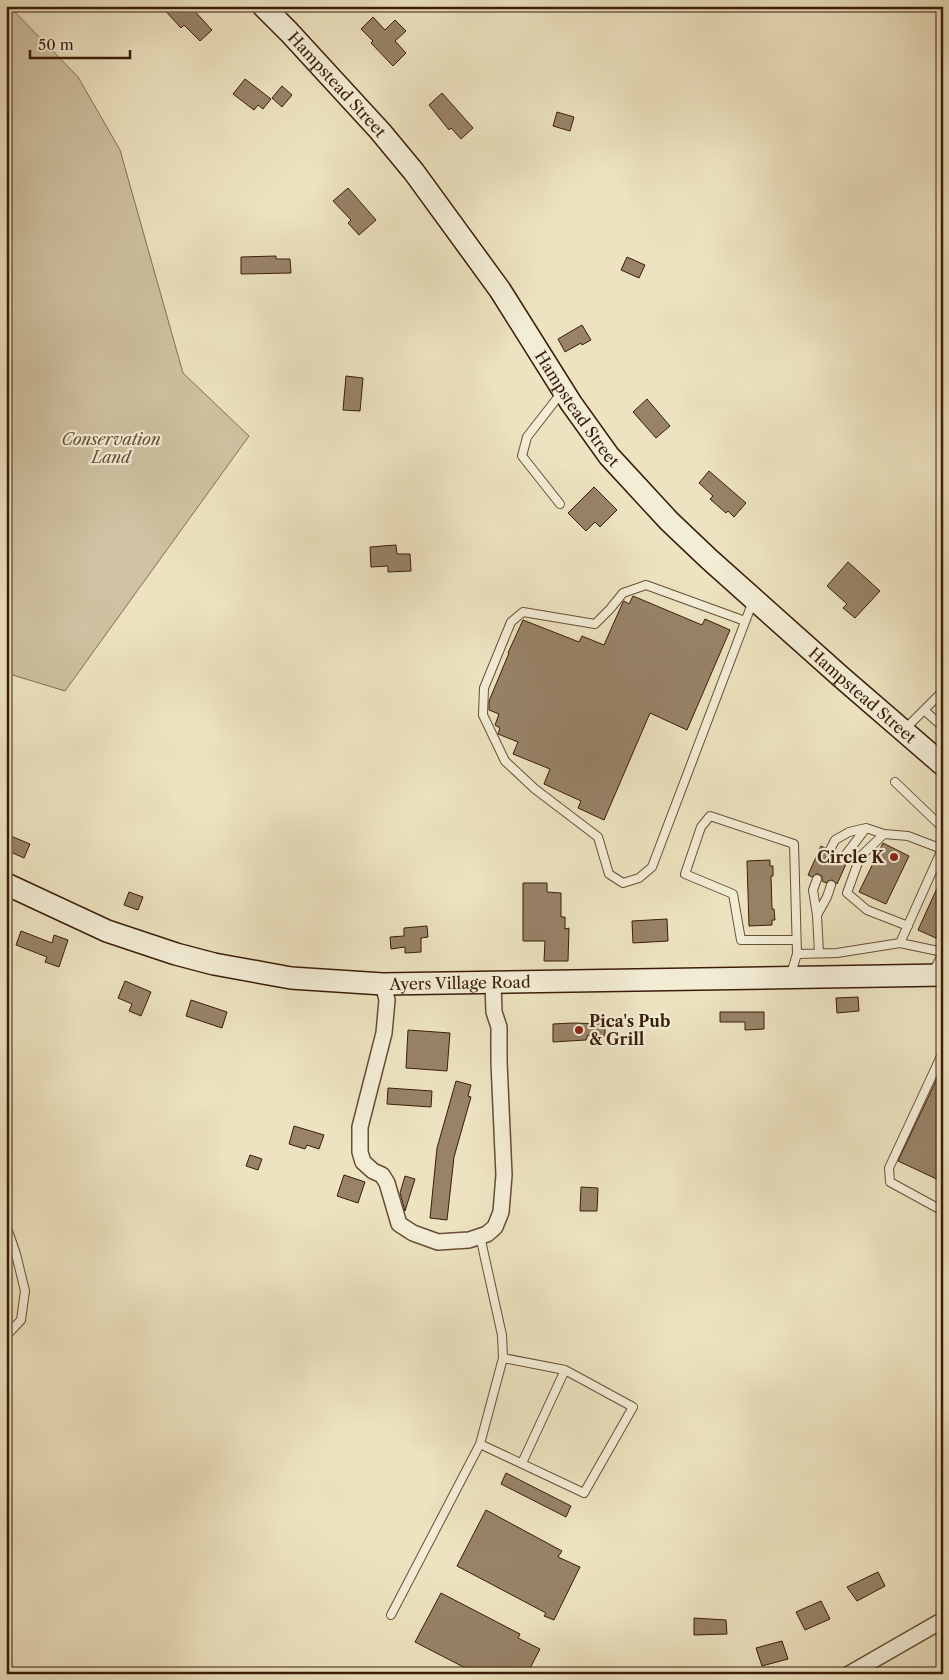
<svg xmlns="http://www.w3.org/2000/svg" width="949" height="1680" font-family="'Libre Caslon Text',serif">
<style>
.green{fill:#cfc1a1;stroke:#856e54}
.building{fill:#988368;stroke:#3b1c08}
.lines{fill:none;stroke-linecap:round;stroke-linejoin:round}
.lane-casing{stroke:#684e36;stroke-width:10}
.street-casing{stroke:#684e36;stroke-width:18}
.secondary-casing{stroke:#3b1c08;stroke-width:24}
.lane{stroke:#f3edd6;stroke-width:8}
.street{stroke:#f3edd6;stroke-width:15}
.secondary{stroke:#f3edd6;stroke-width:21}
.poi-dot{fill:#8f2418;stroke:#f3edd6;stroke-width:2}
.labels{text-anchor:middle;stroke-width:4.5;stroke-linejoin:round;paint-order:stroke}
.street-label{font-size:16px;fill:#3b1c08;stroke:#f3edd6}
.park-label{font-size:16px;font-style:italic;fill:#674e36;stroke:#f3edd6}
.poi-label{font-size:16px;font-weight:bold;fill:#3b1c08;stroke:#f3edd6;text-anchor:end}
</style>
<rect width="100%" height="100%" fill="#ede3c0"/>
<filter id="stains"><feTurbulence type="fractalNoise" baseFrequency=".004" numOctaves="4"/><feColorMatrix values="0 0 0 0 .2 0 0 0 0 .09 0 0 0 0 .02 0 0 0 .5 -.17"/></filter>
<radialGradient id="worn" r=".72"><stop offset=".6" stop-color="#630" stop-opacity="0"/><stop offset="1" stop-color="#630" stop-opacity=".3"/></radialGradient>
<!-- green -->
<path class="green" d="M6,6H9L78,77L120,150L183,373L249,436L65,691L6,673Z"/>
<!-- building -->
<path class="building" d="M161,6H190L212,30L200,41L184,25L181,28Z
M373,17L385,30L395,20L406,31L395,41L406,53L393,66L371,43L373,41L361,29Z
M245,79L271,99L263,109L258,105L254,110L233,94Z
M282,86L292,95L282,107L272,98Z
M442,93L473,128L461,139L451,128L449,130L429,105Z
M557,112L574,117L570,131L553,126Z
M348,188L376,220L359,235L348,223L351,220L333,201Z
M276,256V259H290L291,273L241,274V257Z
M627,257L645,265L639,278L621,270Z
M582,325L591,340L582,345L581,343L565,352L558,339Z
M346,376L363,378L360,411L343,410Z
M647,399L670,426L656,438L633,412Z
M709,471L746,503L734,517L728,511L726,513L710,499L713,496L699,483Z
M594,487L617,510L600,527L595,522L586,531L568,513Z
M396,545L397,554H410L411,571L388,572V566L371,567L370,547Z
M848,562L880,591L855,618L843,608L847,604L827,586Z
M633,596L702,625L705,619L730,630L687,730L650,713L604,820L578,808L581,801L544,784L550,769L513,754L518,742L498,734L500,728L495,725L499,714L489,710V701L509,653H508L523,620L579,642L582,636L604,645L623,602L624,601L629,604Z
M6,834L30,844L24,858L6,850Z
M883,843L909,856L886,904L859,892Z
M821,846L825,848L824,851L827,855L831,856L835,852L839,854V859L840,861L847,862L837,884L832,880L828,881L826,883L822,881V876L818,874H816L812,877L808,875Z
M770,860V866H773V876H771L772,909H774L775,920H772V925L749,926L747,861Z
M943,875V922L936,938L918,930Z
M523,883H547V892L561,893V917H565V929L569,928L568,961H544L545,941H523Z
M129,892L143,897L138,910L124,905Z
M667,919L668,941L633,943L632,921Z
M427,926L428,937L421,938V952L405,953V947L391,949L390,937L404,936V928Z
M21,931L52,943L54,935L68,940L59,967L45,962L47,957L16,945Z
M125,981L151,992L141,1016L129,1011L132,1004L118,998Z
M858,997L859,1011L837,1013L836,998Z
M191,1000L227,1012L222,1028L186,1016Z
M720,1012H764V1029L745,1030V1022H720Z
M573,1023L605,1024V1036L588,1035L586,1040L553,1042V1024Z
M408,1030L450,1033L447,1071L406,1068Z
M943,1066V1182L898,1161Z
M456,1081L471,1085L468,1096L471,1097L454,1157L447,1220L430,1218L437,1148Z
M388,1088L432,1091L431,1107L387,1104Z
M294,1126L324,1135L319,1149L307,1145L305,1149L289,1144Z
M250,1155L262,1159L258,1170L246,1166Z
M344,1175L365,1182L358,1203L337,1196Z
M405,1176L415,1179L405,1211L400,1193Z
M581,1187L598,1188L597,1211H580Z
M506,1473L571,1506L566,1517L501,1484Z
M486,1510L562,1551L558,1557L580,1567L554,1620L544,1616L546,1613L457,1566Z
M878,1572L885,1586L857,1601L847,1587Z
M441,1593L520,1634L518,1638L540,1649L527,1674H477L415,1642Z
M821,1601L830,1619L805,1630L796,1612Z
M694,1618L726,1620L727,1634L694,1635Z
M782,1641L788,1659L762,1666L756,1648Z"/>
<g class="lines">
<defs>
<path id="lane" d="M560,504L522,456L527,437L562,392
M745,621L646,585L623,593L610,609L595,624L523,612L511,622L484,688L483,715L505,761L535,789L598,837L609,874L623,883L639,878L652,867L753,601
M924,710L943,727
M904,730L943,691
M895,782L943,828
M943,847L900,943L943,952
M830,850L835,840L849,832L866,828L884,834
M844,857L866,828
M817,879L813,890L817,915L819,953
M817,915L827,897L831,885
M908,926L867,910L847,893L860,857L884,834L908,836L942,849
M796,940H741L733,894L685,874L701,827L710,816L794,844L797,954
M932,974L943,953
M790,977L797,954L837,953L900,943
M943,1052L889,1168L890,1182L943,1211
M6,1225L16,1254L25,1291L21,1320L6,1336
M480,1444L584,1493L633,1407L565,1370L503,1358
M522,1463L565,1370
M391,1615L480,1444L503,1358L502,1335L480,1236"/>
<path id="street" d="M383,984L387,1000L384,1033L360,1127V1152L363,1162L373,1171L382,1175L387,1183L399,1224L413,1233L438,1242L469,1240L487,1234L495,1227L501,1212L504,1175L499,1062V1027L494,1012L493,983
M849,1674L943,1620"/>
<g id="secondary">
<path id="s1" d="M263,6L289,32L380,131L414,172L500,290L571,403L609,456L669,521L709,559L840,676L943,765"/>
<path id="s2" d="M6,884L107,931L176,954L214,964L291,978L383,984L943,975"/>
</g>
</defs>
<!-- lane casing -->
<use href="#lane" class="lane-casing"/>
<!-- street casing -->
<use href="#street" class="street-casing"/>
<!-- secondary casing -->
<use href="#secondary" class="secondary-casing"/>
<!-- lane -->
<use href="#lane" class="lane"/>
<!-- street -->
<use href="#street" class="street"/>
<!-- secondary -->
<use href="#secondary" class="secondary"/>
</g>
<!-- markers -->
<g class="poi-dot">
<circle cx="894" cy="857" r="5"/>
<circle cx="579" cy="1030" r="5"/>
</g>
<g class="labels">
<!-- street labels -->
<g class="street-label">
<text dy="6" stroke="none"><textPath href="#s1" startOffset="108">Hampstead Street</textPath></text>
<text dy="6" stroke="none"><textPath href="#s1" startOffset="512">Hampstead Street</textPath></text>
<text dy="6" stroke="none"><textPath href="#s1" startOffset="918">Hampstead Street</textPath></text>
<text dy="6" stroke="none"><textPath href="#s2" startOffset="471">Ayers Village Road</textPath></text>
</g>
<!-- park labels -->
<g class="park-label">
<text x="111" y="445">Conservation<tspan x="111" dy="18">Land</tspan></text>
</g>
<!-- poi labels -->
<g class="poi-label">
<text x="884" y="863">Circle K</text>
<text x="589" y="1027" text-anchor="start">Pica's Pub<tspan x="589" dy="18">&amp; Grill</tspan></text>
</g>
</g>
<!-- margin -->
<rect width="949" height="1680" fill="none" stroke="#ede3c0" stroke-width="25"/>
<rect x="8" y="8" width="934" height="1665" fill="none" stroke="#3b1c08" stroke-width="2.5"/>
<rect x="12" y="12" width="924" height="1655" fill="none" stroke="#3b1c08"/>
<!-- scale -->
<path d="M30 50v8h100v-8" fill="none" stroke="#3b1c08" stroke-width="2.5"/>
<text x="38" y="50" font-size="15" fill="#3b1c08" stroke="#f3edd6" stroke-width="4" paint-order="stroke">50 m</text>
<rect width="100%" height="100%" filter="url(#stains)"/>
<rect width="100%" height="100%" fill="url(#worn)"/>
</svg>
